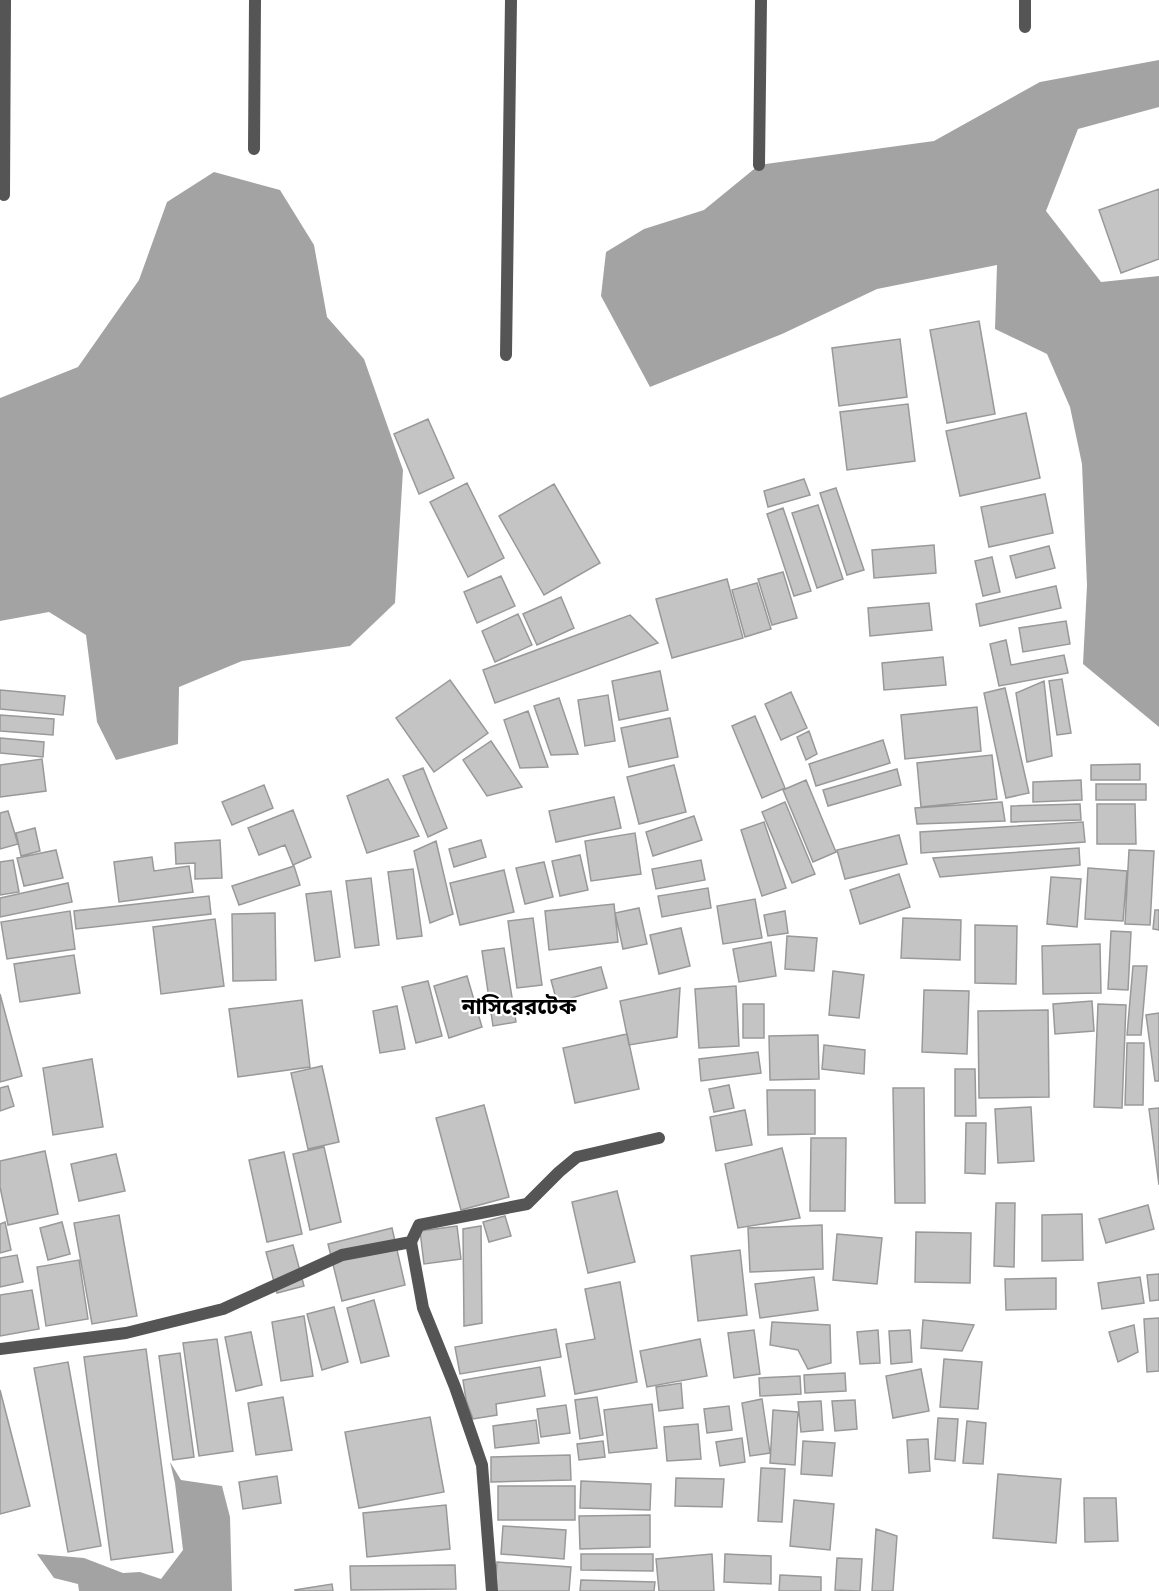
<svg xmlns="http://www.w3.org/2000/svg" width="1159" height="1591" font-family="'Asap Condensed','Noto Sans Bengali',sans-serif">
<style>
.water{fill:#a3a3a3}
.building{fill:#c4c4c4;stroke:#999;stroke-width:1.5}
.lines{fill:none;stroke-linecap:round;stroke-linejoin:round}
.street{stroke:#555;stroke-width:12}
.labels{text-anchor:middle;stroke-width:4.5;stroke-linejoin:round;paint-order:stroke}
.quarter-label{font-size:22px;font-weight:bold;fill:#000;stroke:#fff}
</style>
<rect width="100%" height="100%" fill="#fff"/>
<!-- water -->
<path class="water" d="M1159,60V107L1078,129L1046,211L1101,282L1159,276V727L1083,664L1087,585L1082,464L1070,407L1047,354L995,329L997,265L877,289L782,334L650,387L601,296L606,252L644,229L704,210L759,165L934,141L1040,82Z
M214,172L280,190L314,245L327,317L364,359L403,470L395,603L350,646L242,661L179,687L178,744L116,760L97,722L86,635L49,612L0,621V398L78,367L139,280L167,202Z
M170,1462L181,1480L222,1486L230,1517L232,1591H79L78,1584L54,1578L37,1554L84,1558L123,1573L140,1572L161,1579L183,1550L175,1483Z"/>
<!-- building -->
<path class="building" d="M1159,189V259L1121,273L1099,210Z
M979,321L995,414L947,423L930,330Z
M900,339L907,397L839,406L832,348Z
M908,404L915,461L847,470L840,412Z
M1026,413L1040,478L960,496L946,431Z
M428,419L454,478L419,494L394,434Z
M804,479L810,495L768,507L764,491Z
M467,483L504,558L468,577L430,502Z
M554,484L600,563L544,595L499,516Z
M836,488L864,570L847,575L820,493Z
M1045,494L1053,533L989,547L981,507Z
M818,505L843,579L817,588L792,513Z
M783,508L811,591L794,596L767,514Z
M934,545L936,573L874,578L872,550Z
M1049,546L1055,568L1016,578L1010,556Z
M992,557L1000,592L983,596L975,561Z
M783,572L797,618L772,625L758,579Z
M501,576L515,606L477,623L464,592Z
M727,579L743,638L672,658L656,599Z
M757,583L771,629L745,637L732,590Z
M1056,586L1061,608L980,626L976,604Z
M561,597L574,628L537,645L523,614Z
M929,603L932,630L870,636L868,608Z
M518,614L532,645L495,662L482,631Z
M630,615L658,643L495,703L483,670Z
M1066,621L1070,644L1023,652L1019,628Z
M1006,640L1011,665L1064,655L1068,673L999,686L990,644Z
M943,657L946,685L884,690L882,663Z
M660,671L668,710L619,720L612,681Z
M1062,679L1071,733L1057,735L1049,681Z
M450,680L488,733L434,772L396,718Z
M1044,681L1052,756L1027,762L1016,693Z
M1005,688L1029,793L1006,798L984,693Z
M0,690L65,696L63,715L0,709Z
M791,692L807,728L781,740L765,704Z
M608,695L615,741L585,746L578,700Z
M559,698L578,754L551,755L534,706Z
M977,707L981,751L905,759L901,715Z
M528,711L548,767L520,768L504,720Z
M0,715L54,719L53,735L0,731Z
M755,716L785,788L762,798L732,726Z
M670,718L678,757L629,767L621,728Z
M809,731L817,754L806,760L797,737Z
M0,738L44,742L43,757L0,753Z
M883,740L890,763L816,786L809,764Z
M491,741L522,787L487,796L463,760Z
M992,755L997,799L921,807L917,763Z
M42,759L46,791L0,797V765Z
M1140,764V780H1091V765Z
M674,765L686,812L639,824L627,777Z
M423,768L447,828L428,837L403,776Z
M897,769L901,785L828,806L823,790Z
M388,779L419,836L367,853L347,796Z
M806,780L836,852L813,862L783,790Z
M1081,780L1082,800L1033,802V782Z
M1096,784H1146V800H1096Z
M264,785L273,808L232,825L222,802Z
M614,797L621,828L556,842L549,811Z
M785,802L815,874L792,883L762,812Z
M1002,802L1005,821L917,824L915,808Z
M1080,804L1081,820L1011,822V806Z
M1097,804H1135L1136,844H1097Z
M293,810L311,857L293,865L285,845L259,855L248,828Z
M8,811L18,844L0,849V813Z
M694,816L702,840L653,856L646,832Z
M764,822L786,888L762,896L741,830Z
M1083,822L1085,842L921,853L920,832Z
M35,828L40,851L21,856L16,833Z
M635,833L641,874L591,881L585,841Z
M899,835L907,864L845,879L837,850Z
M220,840L222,878L195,879V863L176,864L175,843Z
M481,840L486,857L454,867L449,849Z
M436,841L453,914L430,923L414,851Z
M1079,848L1080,865L940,877L933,858Z
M56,850L63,878L24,886L17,858Z
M1129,850L1154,851L1150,925L1125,924Z
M580,855L588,890L560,896L552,861Z
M152,857L154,871L189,866L193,892L119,902L114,862Z
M13,860L19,892L0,895V862Z
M701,860L705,880L656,889L652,869Z
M544,862L553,897L525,904L516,868Z
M294,866L300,885L239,905L232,886Z
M1088,868L1127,871L1123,921L1085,919Z
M413,869L422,936L397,939L388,872Z
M504,870L514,912L460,925L450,883Z
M899,874L910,907L860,924L850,890Z
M1051,877L1081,879L1077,927L1047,924Z
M371,878L379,945L355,948L346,881Z
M68,883L72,902L0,917V898Z
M708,888L711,908L662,917L658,896Z
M331,891L340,957L315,961L306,894Z
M209,896L211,914L76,929L74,911Z
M755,899L762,938L723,944L717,906Z
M614,904L618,942L549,950L545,911Z
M639,908L647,944L623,949L615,913Z
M1155,910H1159V930L1153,929Z
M70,911L75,949L7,959L1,922Z
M785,911L788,933L768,936L764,915Z
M275,913L276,980L233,981L232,914Z
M533,918L542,985L517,988L508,921Z
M903,918L961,920L960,960L901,958Z
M215,919L224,986L161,994L153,927Z
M975,925L1017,926L1016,984L975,983Z
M681,928L690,966L659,974L650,935Z
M1111,931L1131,932L1128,990L1108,989Z
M787,936L817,938L814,971L785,969Z
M771,942L776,976L739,982L733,949Z
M1100,944L1101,993L1043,994L1042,946Z
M504,948L516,1022L493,1026L482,951Z
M74,955L80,993L20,1002L14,964Z
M1133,966H1147L1141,1035H1127Z
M601,967L607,988L557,1002L551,980Z
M833,971L864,975L859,1018L829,1015Z
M467,976L482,1027L449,1038L434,986Z
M428,981L442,1036L416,1043L402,987Z
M736,986L739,1046L699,1048L695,989Z
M680,988L677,1037L629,1045L620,1001Z
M924,990L969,991L967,1054L922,1052Z
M0,994L22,1076L0,1082Z
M302,1000L310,1067L238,1077L229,1009Z
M1092,1001L1094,1031L1055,1034L1053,1004Z
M743,1004H764V1038H743Z
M1098,1004L1126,1005L1122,1108L1094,1107Z
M397,1006L405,1049L380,1053L373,1011Z
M1048,1010L1049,1097L979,1098L978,1011Z
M1159,1013V1081H1155L1146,1015Z
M627,1034L639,1089L575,1103L563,1048Z
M818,1035L819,1079L770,1080L769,1036Z
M1127,1043H1144L1143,1105H1125Z
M824,1045L865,1050L864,1074L822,1069Z
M758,1052L761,1073L701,1081L699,1059Z
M92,1059L103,1127L53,1135L43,1068Z
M322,1066L339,1142L308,1149L291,1073Z
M955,1069H975L976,1116H955Z
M729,1085L734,1108L714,1112L709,1089Z
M8,1086L14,1106L0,1111V1088Z
M893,1088H924L925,1203H895Z
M767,1090H815V1134L768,1135Z
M484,1105L509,1197L461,1210L436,1118Z
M1031,1107L1034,1161L998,1163L995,1109Z
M1159,1108V1185L1149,1109Z
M745,1110L752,1145L716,1151L710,1117Z
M966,1123H986L985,1174L965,1173Z
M811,1138H846L845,1211H810Z
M324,1147L341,1222L310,1230L293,1154Z
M782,1148L800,1218L738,1228L725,1164Z
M45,1151L58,1214L8,1225L0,1187V1161Z
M284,1152L302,1234L267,1242L249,1160Z
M116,1154L125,1191L79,1201L71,1164Z
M617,1191L635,1262L588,1273L572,1202Z
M996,1203H1015L1014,1267L994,1266Z
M1148,1205L1154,1229L1106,1243L1099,1219Z
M1082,1214L1083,1260L1042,1261V1215Z
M119,1215L137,1316L92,1324L74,1223Z
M505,1216L511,1236L489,1242L483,1222Z
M5,1222L11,1250L0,1253V1224Z
M62,1222L70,1254L48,1260L40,1228Z
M822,1225L823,1269L750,1272L748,1228Z
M457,1226L461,1259L424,1264L420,1231Z
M481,1226L482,1323L464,1326L463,1229Z
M392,1228L405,1285L342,1301L328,1244Z
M916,1232L971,1233L970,1283L915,1282Z
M837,1234L882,1238L877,1284L833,1280Z
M293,1245L304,1286L277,1293L266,1252Z
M740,1250L747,1315L698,1321L691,1256Z
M17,1255L23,1282L0,1287V1258Z
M79,1260L88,1319L46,1326L37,1267Z
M1159,1274V1300L1150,1301L1147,1275Z
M814,1277L818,1310L760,1318L755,1284Z
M1140,1277L1144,1303L1102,1309L1098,1283Z
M1056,1278V1309L1006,1310L1005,1279Z
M620,1282L637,1382L575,1394L566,1344L595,1339L585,1289Z
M32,1290L39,1329L0,1336V1295Z
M374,1300L389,1356L361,1363L347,1308Z
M334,1307L348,1362L322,1370L307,1314Z
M304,1316L313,1376L281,1381L272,1322Z
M1159,1318V1371L1147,1372L1144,1319Z
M923,1320L974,1325L962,1351L921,1348Z
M772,1322L830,1325L831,1363L808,1369L798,1350L770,1345Z
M1134,1325L1138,1352L1118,1362L1109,1332Z
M556,1329L561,1357L460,1374L455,1347Z
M754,1330L760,1374L734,1378L728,1333Z
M878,1330L880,1363L860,1364L857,1332Z
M910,1330L912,1362L891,1364L889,1331Z
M251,1332L262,1385L236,1391L225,1337Z
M217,1339L233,1451L199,1456L183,1343Z
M700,1339L707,1376L647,1387L640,1351Z
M146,1349L173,1552L111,1560L84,1357Z
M180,1353L194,1457L173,1460L159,1356Z
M944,1359L982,1362L978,1409L940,1407Z
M68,1362L101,1546L68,1552L34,1368Z
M540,1367L545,1396L496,1404L497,1415L473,1419L466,1400L463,1380Z
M921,1369L929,1411L893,1418L886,1376Z
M845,1373L846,1391L805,1393L804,1375Z
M800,1376L801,1394L760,1396L759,1378Z
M681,1383L683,1408L659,1411L656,1387Z
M0,1390L30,1506L0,1514Z
M283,1397L292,1450L256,1455L248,1403Z
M597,1397L603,1435L580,1439L575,1400Z
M762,1399L770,1453L750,1456L742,1403Z
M855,1400L857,1429L835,1431L832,1401Z
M821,1401L823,1430L801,1432L798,1402Z
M652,1404L657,1448L609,1453L604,1410Z
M566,1405L570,1433L541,1437L537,1409Z
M729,1406L732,1430L707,1433L704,1409Z
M773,1410L798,1412L795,1465L770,1463Z
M430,1417L444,1492L359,1508L345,1432Z
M938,1418L958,1419L955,1461L935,1459Z
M536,1420L539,1443L495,1448L493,1426Z
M967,1421L986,1423L983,1464L963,1463Z
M698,1424L701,1459L667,1461L664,1427Z
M742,1438L745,1462L720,1466L716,1442Z
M928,1439L930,1471L909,1473L907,1440Z
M603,1441L605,1457L579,1460L577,1444Z
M803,1441L835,1443L832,1476L801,1474Z
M570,1455L571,1480L491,1482V1457Z
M761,1468L785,1469L782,1522L758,1521Z
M998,1474L1061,1479L1056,1543L993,1538Z
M277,1476L281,1503L243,1509L239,1482Z
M676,1478L724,1479L722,1507L675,1506Z
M581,1481L651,1484L650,1510L580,1508Z
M498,1486H575V1520H498Z
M1084,1498H1116L1118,1541L1085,1542Z
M794,1500L834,1504L830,1550L790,1546Z
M446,1505L450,1549L367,1557L363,1513Z
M650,1515V1547L580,1549L579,1516Z
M503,1526L566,1530L564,1559L501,1554Z
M876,1529L897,1536L893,1591H872Z
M581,1554H653V1571L581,1570Z
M712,1554L714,1591H659L656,1559Z
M725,1554L771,1556V1584L724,1582Z
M837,1558L862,1559L860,1591L835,1590Z
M497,1562L571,1567L569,1591H495Z
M455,1565L456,1589L351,1590L350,1566Z
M780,1575L821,1577V1591H779Z
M581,1580L655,1582L654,1591H580Z
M332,1584L333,1591H295V1590Z"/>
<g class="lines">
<!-- street -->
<path class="street" d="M1025,27V0
M254,149L255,0
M759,165L761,0
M4,195L5,0
M506,355L511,0
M411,1242L423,1308L455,1387L482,1465L492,1591
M0,1349L126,1333L223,1309L342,1255L411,1242L419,1225L527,1204L559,1172L577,1157L659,1138"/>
</g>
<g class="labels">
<!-- quarter labels -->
<g class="quarter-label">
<text x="519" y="1014">নাসিরেরটেক</text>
</g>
</g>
</svg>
